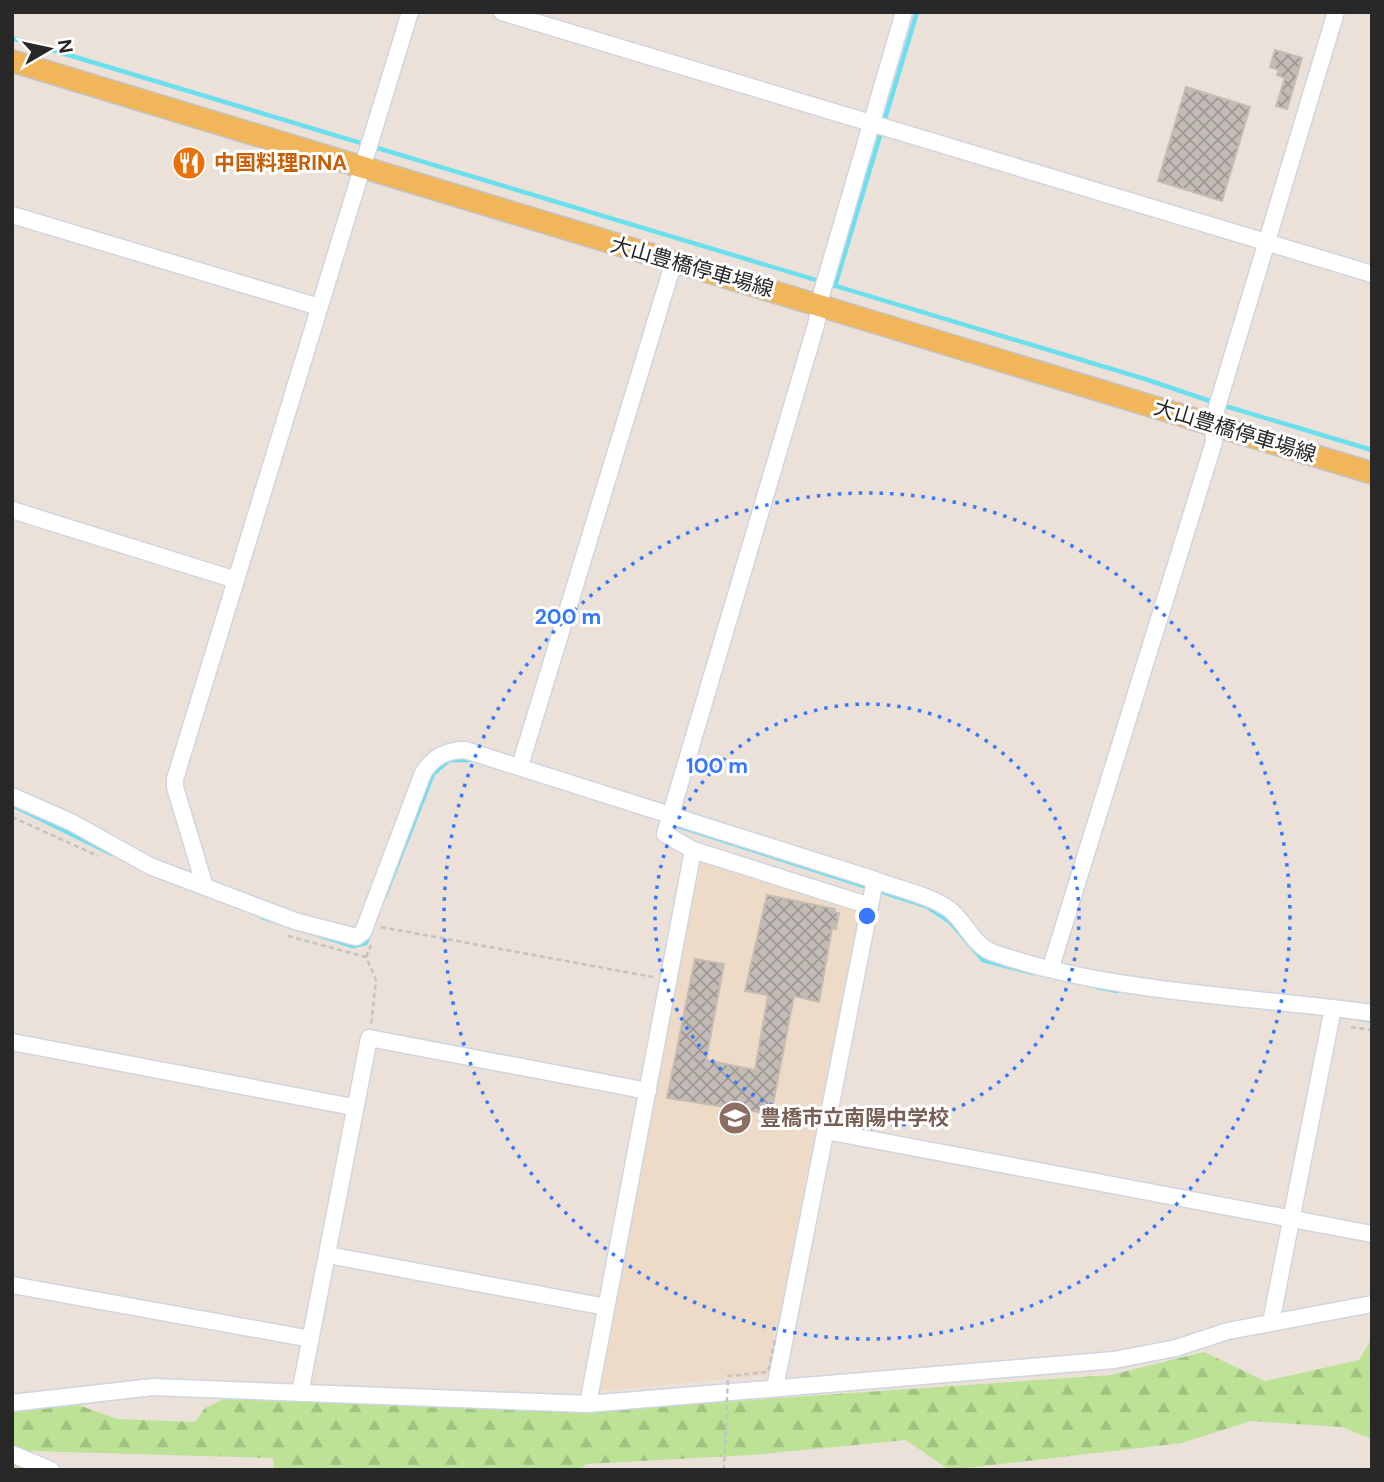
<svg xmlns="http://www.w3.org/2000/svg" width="1384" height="1482" font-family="'DM Sans','Noto Sans JP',sans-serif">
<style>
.education{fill:#eddbc8}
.forest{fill:url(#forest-firs)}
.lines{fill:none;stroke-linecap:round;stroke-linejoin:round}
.stream{stroke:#6bdfee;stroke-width:4.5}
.building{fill:url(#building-cross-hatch);stroke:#c6bcb3;stroke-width:2}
.minor-casing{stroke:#cfd5e1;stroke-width:19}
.major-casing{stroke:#c3c3c3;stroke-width:24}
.path{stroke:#c3c3c3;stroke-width:2.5;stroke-dasharray:5 3.5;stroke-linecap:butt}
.minor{stroke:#fff;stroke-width:16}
.major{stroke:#f0b659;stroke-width:21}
.path-bridge{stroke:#c3c3c3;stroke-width:2.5;stroke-dasharray:5 3.5;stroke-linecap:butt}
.ring{fill:none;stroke:#3778fa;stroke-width:3.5;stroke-dasharray:3.5 7}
.labels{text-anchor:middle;stroke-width:6;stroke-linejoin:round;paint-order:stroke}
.food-label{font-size:21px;font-weight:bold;fill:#c56008;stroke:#fff;text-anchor:start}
.street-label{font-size:21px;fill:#282828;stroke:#fff}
.education-label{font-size:21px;font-weight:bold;fill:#785e54;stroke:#fff;text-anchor:start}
.centre{fill:#3778fa;stroke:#fff;stroke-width:3.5}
.ring-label{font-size:21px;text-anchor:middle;font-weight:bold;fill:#3778fa;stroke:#fff;stroke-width:6;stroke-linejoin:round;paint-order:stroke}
</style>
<defs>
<pattern id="forest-firs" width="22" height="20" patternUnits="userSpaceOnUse" patternTransform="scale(1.75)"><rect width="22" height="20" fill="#bbe295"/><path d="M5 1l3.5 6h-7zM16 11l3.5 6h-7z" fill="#a1c280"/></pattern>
<pattern id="building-cross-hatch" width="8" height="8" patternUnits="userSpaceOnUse" patternTransform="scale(1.75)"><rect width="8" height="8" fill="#c3bbb6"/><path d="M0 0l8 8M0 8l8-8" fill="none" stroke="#9e9894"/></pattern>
</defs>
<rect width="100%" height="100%" fill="#ebe1d9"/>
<!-- education -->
<path class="education" d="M699,859L861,911L779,1326H775L772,1339L776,1341L770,1375L596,1391Z"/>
<!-- forest -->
<path class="forest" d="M1372,1338V1439L1342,1427L1251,1421L1182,1443L949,1470L906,1440L751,1455L586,1464L580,1470H274L273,1458L30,1451L37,1470H12V1412L78,1405L117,1419L195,1422L205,1408L224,1399L580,1412L1111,1375L1204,1352L1265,1381L1359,1360Z"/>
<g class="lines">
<!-- stream -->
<path class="stream" d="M12,38L1145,379L1213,402
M835,286L917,12
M1222,405L1372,450
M12,805L112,854
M672,824L926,906L950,922L983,960L1033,973
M384,898L433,774L449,760H470
M262,917L353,946L366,943L369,935
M1096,987L1118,991
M1360,1019L1372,1021"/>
</g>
<!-- building -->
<path class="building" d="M1275,50L1302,58L1287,109L1276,106L1285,78L1277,75L1279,70L1270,67Z
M1186,87L1250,107L1222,201L1158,181Z
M767,895L835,909L834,912L839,913L836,929L832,928L819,1002L794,996L771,1114L667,1098L695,959L724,964L706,1060L755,1070L768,995L745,991Z"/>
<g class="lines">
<defs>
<path id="minor" d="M502,12L1372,274
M12,215L319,307
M12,510L236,580
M520,766L674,261
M12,796L71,822L150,866L295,921L356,937L363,932L423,773C433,757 446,750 465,750L875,880C898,889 929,895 949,909C966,922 973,946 994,953C1109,993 1250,996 1372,1013
M693,850L870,906
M205,887L175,787V779L410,12
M1051,967L1214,442L1213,424L1217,407L1336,12
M12,1042L353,1107
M826,1131L1372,1234
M328,1255L606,1307
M12,1285L311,1339
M1271,1322L1333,1008
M775,1388L875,880
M300,1393L369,1038L648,1091
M12,1403L153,1387L588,1404L1114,1360L1176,1348L1228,1331L1372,1304
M588,1404L693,850L665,834L816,325L822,292L904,12
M12,1454L51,1470"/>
<path id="major" d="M12,61L1372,473"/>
</defs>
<!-- minor casing -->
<use href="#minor" class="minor-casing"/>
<!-- major casing -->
<use href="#major" class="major-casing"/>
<!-- path -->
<path class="path" d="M12,817L98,856
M381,927L653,977
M288,936L366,957L376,980L371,1025
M366,957L371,945
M1351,1027L1372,1030"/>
<!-- minor -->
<use href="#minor" class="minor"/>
<!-- major -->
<use href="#major" class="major"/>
<!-- path-bridge -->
<path class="path-bridge" d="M724,1470L728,1376L768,1372L775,1339"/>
</g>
<!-- distance rings -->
<g class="ring">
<circle cx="867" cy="916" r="212"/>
<circle cx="867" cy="916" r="423"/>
</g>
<!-- icons -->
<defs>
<symbol id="restaurant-disc" viewBox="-11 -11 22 22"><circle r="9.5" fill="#e8710a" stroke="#fff"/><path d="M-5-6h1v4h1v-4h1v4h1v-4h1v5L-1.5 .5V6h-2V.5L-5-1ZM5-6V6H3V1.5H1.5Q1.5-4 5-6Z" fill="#fff"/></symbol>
<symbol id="school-disc" viewBox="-11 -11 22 22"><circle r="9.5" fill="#8d6e63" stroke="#fff"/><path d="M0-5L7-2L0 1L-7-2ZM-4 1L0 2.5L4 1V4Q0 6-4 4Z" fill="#fff"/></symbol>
</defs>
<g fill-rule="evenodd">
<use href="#restaurant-disc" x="170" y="144" width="38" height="38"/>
<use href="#school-disc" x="716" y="1099" width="38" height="38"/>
</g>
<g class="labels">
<!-- food labels -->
<g class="food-label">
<text x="214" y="170">中国料理RINA</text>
</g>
<!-- street labels -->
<g class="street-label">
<text transform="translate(692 267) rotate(16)" y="7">大山豊橋停車場線</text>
<text transform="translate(1235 431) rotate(17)" y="7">大山豊橋停車場線</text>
</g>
<!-- education labels -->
<g class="education-label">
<text x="760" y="1125">豊橋市立南陽中学校</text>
</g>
</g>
<circle cx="867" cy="916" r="10" class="centre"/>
<g class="ring-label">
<text x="568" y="624">200 m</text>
<text x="717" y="773">100 m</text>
</g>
<!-- border -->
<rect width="1384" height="1482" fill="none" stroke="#282828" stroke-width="28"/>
<!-- north arrow -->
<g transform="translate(49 49) rotate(81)" stroke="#ffffff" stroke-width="5" paint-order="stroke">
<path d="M0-5L12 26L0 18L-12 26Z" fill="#282828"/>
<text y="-10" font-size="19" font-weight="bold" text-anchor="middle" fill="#282828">N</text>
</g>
</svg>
